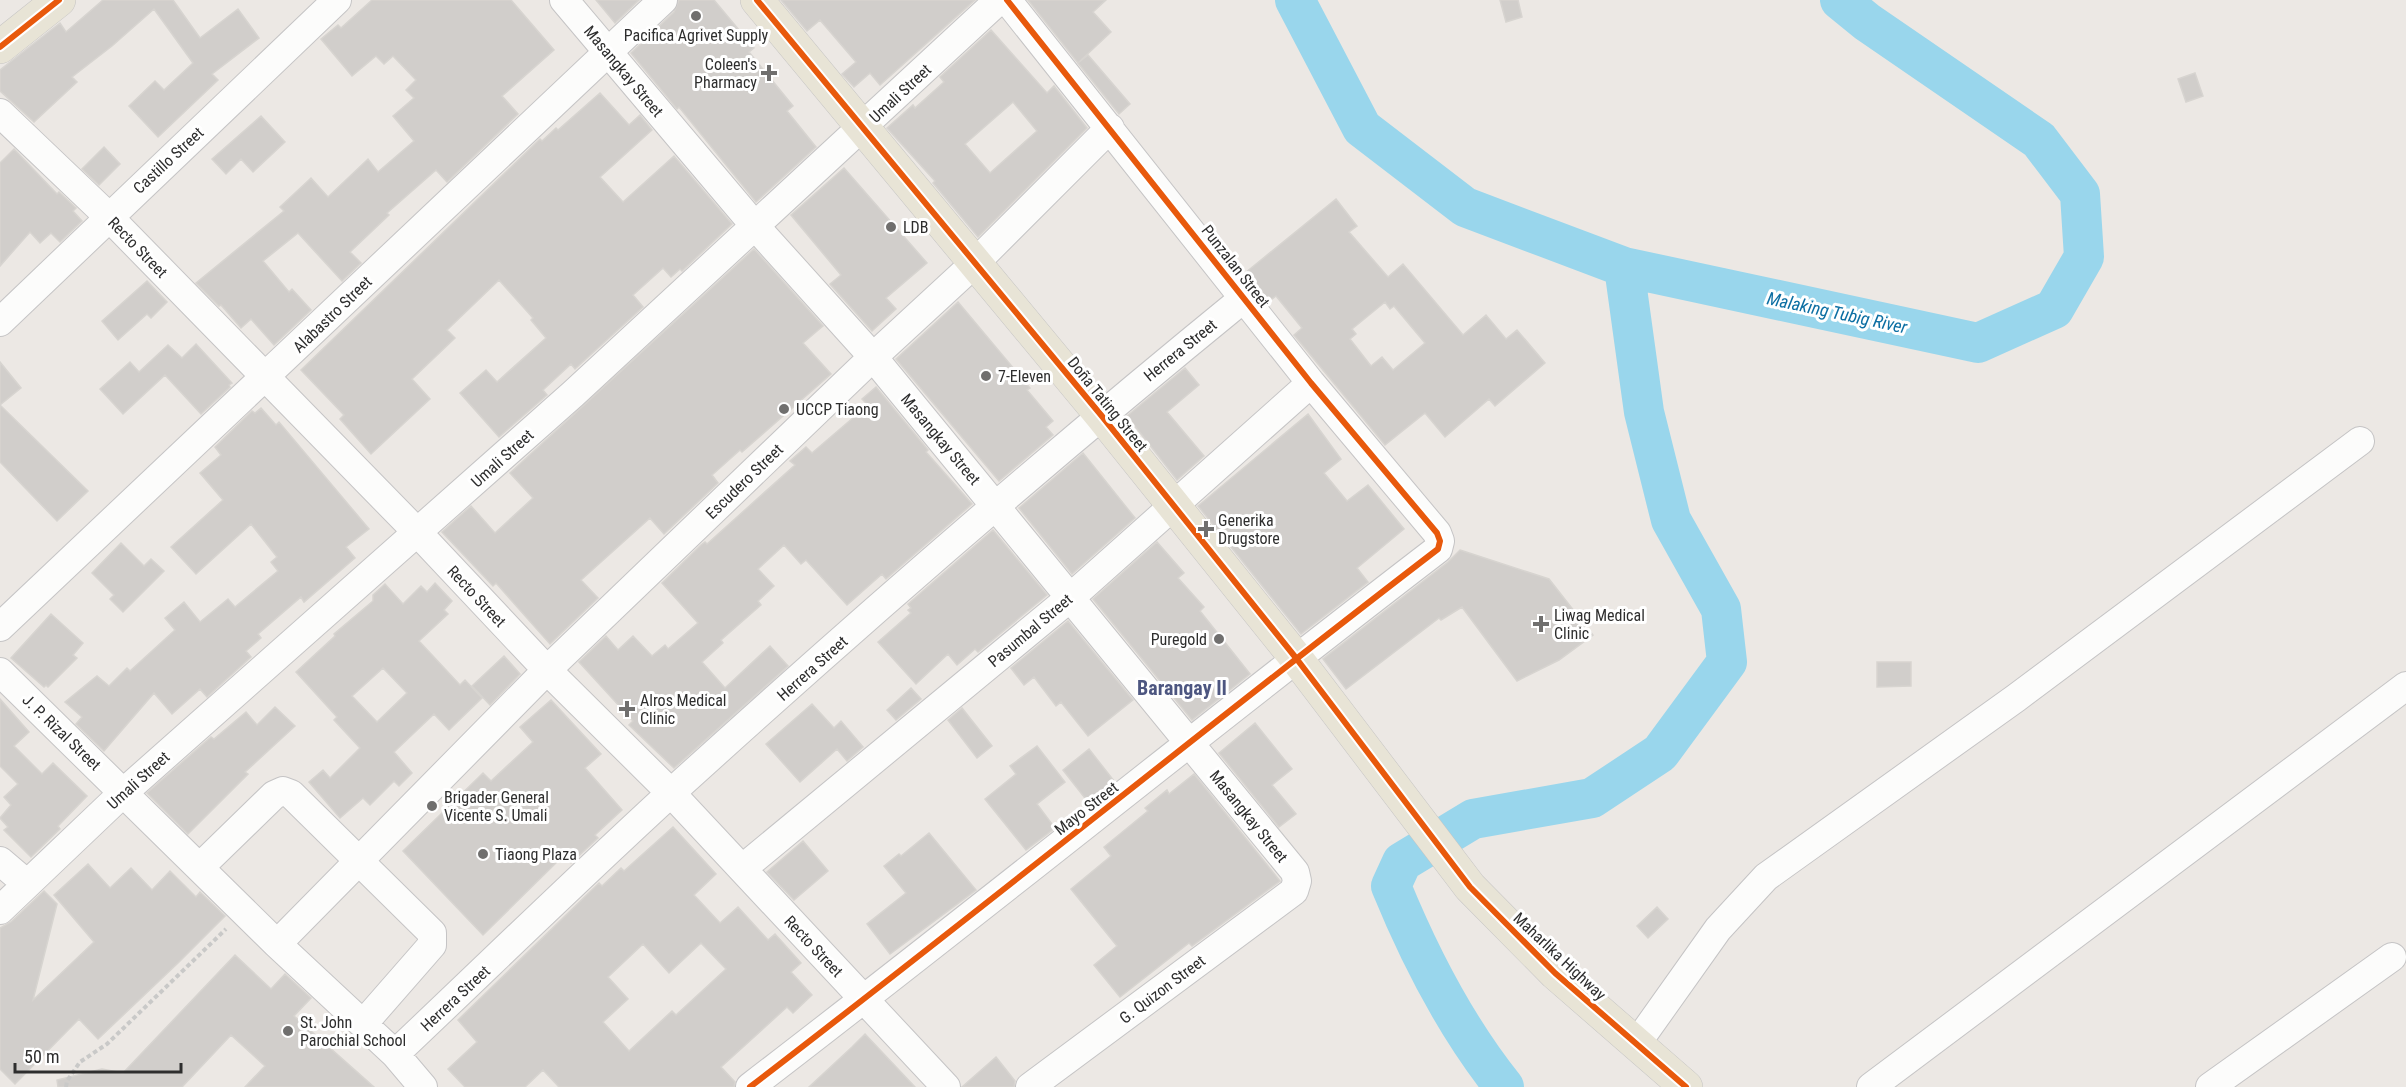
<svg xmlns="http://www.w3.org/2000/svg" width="2406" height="1087" font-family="'Roboto Condensed',sans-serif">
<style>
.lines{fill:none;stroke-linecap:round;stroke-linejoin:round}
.river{stroke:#99d6ec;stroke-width:40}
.building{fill:#d1cecb;stroke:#d7d4d0;stroke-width:1.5;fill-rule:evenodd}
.minor-casing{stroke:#c5c4c5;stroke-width:30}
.major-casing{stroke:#c6c5c4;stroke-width:34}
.path{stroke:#c9c9c8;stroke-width:4;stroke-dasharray:4.5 3;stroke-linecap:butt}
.minor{stroke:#fcfcfb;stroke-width:28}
.major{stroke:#e8e4d6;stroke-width:33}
.cycleway-casing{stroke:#fff;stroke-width:10}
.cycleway{stroke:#e8590c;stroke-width:6}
.poi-dot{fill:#706f6e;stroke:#fff;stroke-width:2}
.labels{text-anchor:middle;stroke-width:6;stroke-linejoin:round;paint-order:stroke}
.poi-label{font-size:16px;fill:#2e2e2e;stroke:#fff;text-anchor:start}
.street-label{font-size:16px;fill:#2e2e2e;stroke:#fff}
.water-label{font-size:18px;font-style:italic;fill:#0d6fa3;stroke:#fff}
.quarter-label{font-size:20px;font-weight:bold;fill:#4d5680;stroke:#fff}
</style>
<rect width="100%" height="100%" fill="#ece8e4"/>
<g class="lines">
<!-- river -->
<path class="river" d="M1295,0L1362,128L1465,207L1624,267L1978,343L2054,309L2084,257L2080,194L2039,140L1867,22L1840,0
M1504,1087C1456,1027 1420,957 1391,886L1402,862L1473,819L1592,798L1660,753L1727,662L1721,609L1671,520L1644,412L1624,267"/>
</g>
<!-- building -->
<path class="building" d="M103,0H173L200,38L238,9L259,38L212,74L218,80L158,137L129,106L155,81L164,90L193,63L154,9L112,46L72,77L77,82L34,122L0,91V70L60,23L66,32Z
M372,0H511L554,50L502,96L518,114L447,182L436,170L387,213L389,215L350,252L361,263L342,281L298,233L263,261L289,292L292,289L311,310L274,345L251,319L241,328L221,305L219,306L196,283L284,211L280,207L311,178L328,197L368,159L378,172L414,141L393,116L414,98L406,90L416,80L393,56L384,64L376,56L352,76L321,39L338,25L341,28Z
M596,0H639L615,23Z
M679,0H714L754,48L749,52L793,106L787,111L816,147L756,202L679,107L677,109L631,53L674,12Z
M781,0H975L880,85L870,73L854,87L842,74L856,62L820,20L807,31Z
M1028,0H1106L1093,12L1111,32L1078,63Z
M1500,0H1518L1522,17L1506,22Z
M991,30L1047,93L1054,86L1087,128L978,237L933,183L935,181L887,128L913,105L915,108L944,82L940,77ZM1013,102L1037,131L990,173L965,144Z
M1088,55L1130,104L1119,114L1078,63Z
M2195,73L2203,96L2186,102L2178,79Z
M600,93L629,125L640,115L652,130L600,177L623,202L674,156L732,224L682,271L680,269L671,277L663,268L633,295L643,307L575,369L571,364L543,390L547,395L499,437L460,393L486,370L497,382L546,338L531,320L533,318L499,280L447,330L455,338L412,379L430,399L371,454L340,419L344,415L301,370L540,139L542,141L556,128L558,130Z
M261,116L285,142L253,172L241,159L226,174L212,159Z
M104,147L120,164L99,185L82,169Z
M14,149L57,194L59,192L76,208L73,211L82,221L60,242L51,233L40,243L30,232L0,266V163Z
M844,168L927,263L886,298L896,309L872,331L830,284L841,275L791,215Z
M1336,199L1357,226L1349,232L1388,277L1403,264L1463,335L1486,315L1506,339L1517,330L1545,363L1495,406L1489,399L1445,437L1425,413L1385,445L1294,335L1302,328L1276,296L1268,302L1245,273ZM1385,302L1390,309L1394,306L1425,343L1393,370L1382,357L1371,366L1350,339L1356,334L1352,329Z
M754,249L823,326L803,343L831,374L742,452L740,450L712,475L718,483L664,534L650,518L581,580L598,598L550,644L496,583L493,586L442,532L471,506L495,533L533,498L510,473Z
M147,281L167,302L151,318L147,314L118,340L102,321Z
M958,302L1030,388L1027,390L1053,421L1046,427L1053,435L999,481L896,359Z
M196,344L232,383L229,385L230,387L201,414L165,375L123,414L100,389L130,362L139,372L168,345L182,358Z
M0,362L21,388L0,405L88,491L57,521L0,462Z
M1185,368L1199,385L1167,412L1204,456L1177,480L1127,416Z
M876,387L928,450L926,452L972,504L886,579L882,574L847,605L806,560L801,564L784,545L758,569L774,586L758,601L761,605L721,640L723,643L702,662L725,688L770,646L788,666L674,768L629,725L633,721L579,662L606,636L618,650L633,636L652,656L665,645L668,649L698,623L662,583L701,545L705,542L707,544L795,465L790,461L806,447L812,453L868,405L862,399Z
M261,408L276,425L279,422L369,529L346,547L355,558L304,602L301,597L258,634L261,638L246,651L251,657L207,697L200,689L172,714L154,693L104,751L76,724L82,717L65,702L97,676L109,686L127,668L130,671L175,630L165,618L184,602L200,622L228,599L235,607L278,571L271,562L277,557L251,524L196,574L171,547L223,500L200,473L221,455L215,447L252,411L255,413Z
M1308,414L1341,459L1324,473L1347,501L1368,485L1404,529L1357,568L1368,582L1301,634L1198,506Z
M1083,453L1135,518L1072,574L1019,508Z
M993,530L1047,595L978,652L975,649L957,665L948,654L916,684L878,642L911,613L908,610L911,608L908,604Z
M1157,542L1184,573L1178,578L1204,607L1200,611L1250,674L1192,720L1093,599Z
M121,543L144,566L151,559L164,571L123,612L110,599L114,595L92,573Z
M1460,550L1549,579L1593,635L1559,660L1517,681L1462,607L1441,620L1439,618L1346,689L1323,659L1448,562Z
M435,583L452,601L444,610L448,614L419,641L460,685L465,680L482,698L449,730L434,714L394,752L412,773L399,786L394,781L370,805L363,798L340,818L309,782L323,770L330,778L360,748L334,720L337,717L296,672L335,636L334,634L373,601V595L385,584L403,604L421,586L427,592ZM383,668L407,693L377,722L352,696Z
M51,614L83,643L73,655L77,658L48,687L46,685L44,687L11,658Z
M1068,621L1133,700L1088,736L1061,702L1056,706L1034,677L1024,685L1011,668Z
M504,656L520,674L490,705L472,686Z
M1877,662H1911V686L1877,687Z
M911,688L921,699L896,720L887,710Z
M0,699L29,732L14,746L42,774L53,763L87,796L58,826L60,829L31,857L4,830L8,827L0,818L11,805L4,797L18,784L0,766Z
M551,700L601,754L585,768L622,810L595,835L598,838L571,863L564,855L483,935L403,851L483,773L491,781L533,742L520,727Z
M812,704L834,728L841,721L863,747L847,761L837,749L800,782L766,744Z
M275,707L295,726L245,772L248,774L188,834L147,793L211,737L214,739L246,712L257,725Z
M962,708L992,746L977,758L948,720Z
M1255,723L1292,769L1272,785L1296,814L1279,827L1219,753Z
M1037,746L1065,782L1037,804L1055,828L1026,850L985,799L1016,774L1010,766Z
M1089,749L1114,781L1088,802L1063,770Z
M1194,774L1280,881L1192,946L1189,943L1120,997L1094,965L1117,946L1071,889L1111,856L1104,847L1148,811L1145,808L1167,790L1169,794Z
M673,827L716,874L694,895L720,923L738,907L768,940L775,934L801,963L791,972L812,995L793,1013L787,1007L721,1067L735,1082L734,1087H559L543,1070L525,1087H465L448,1069L477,1042L458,1020L599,883L602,886L621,868L624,871ZM701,943L726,969L676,1015L672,1011L629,1051L603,1022L628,999L608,977L643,944L669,973Z
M929,833L976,890L890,954L867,924L906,893L884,866L899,854L901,856Z
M803,841L828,871L794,900L767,872Z
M88,864L110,888L131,868L152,890L170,871L196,897L200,892L225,916L178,963L98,1039L79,1019L15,1084L0,1069V928L11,922L44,891L57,904L33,1000L94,942L54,895Z
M1657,907L1668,919L1648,938L1637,926Z
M235,955L271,989L285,974L311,998L294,1016L374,1087H245L265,1066L231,1035L182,1087H58L57,1080L102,1069L123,1073Z
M865,1034L915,1087H809L852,1047Z
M996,1057L1015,1081L1014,1087H962Z"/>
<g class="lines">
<defs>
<path id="minor" d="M564,0L755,226L873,357L1295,872L1297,881L1294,891L1030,1087
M0,113L108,216L418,533L547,670L671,793L946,1087
M0,322L337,0
M0,627L663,0
M0,672L277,944L395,1054L423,1087
M0,861L27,884
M200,867L274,795L283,791L291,794L432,933V945L363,1024
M743,868L1071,597L1311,383
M0,910L124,792L573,394L999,0
M277,944L547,670L873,357L975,263L1110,128
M1637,1043L1718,929L1766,877L2016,698L2360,441
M395,1054C487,967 579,877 673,791C859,622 1049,457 1244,298
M750,1087C981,910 1207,726 1438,549L1440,541L1437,533L1311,383L1007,0
M1871,1087L2406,686
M2210,1087L2392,957"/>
<path id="major" d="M757,0L1101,415L1296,658L1470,887L1555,973L1686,1087
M0,47L59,0"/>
</defs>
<!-- minor casing -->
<use href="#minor" class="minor-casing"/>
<!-- major casing -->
<use href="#major" class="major-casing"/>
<!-- path -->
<path class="path" d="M66,1087L67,1081L80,1062L107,1044L226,929"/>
<!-- minor -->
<use href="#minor" class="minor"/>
<!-- major -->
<use href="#major" class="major"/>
<defs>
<path id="cycleway" d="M757,0L1101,415L1296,658L1470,887L1555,973L1686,1087
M0,47L59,0
M750,1087C981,910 1207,726 1438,549L1440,541L1437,533L1311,383L1007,0"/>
</defs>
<!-- cycleway casing -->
<use href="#cycleway" class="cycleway-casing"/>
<!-- cycleway -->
<use href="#cycleway" class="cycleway"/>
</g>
<!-- markers -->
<g class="poi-dot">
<circle cx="696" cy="16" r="6"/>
<path d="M766 64h6v6h6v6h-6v6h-6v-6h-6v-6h6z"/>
<circle cx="891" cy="227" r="6"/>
<circle cx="986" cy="376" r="6"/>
<circle cx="784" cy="409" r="6"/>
<path d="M1203 520h6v6h6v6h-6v6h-6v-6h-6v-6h6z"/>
<path d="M1538 615h6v6h6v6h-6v6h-6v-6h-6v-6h6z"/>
<circle cx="1219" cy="639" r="6"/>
<path d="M624 700h6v6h6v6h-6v6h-6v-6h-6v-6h6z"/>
<circle cx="432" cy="806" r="6"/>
<circle cx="483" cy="854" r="6"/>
<circle cx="288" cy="1031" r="6"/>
</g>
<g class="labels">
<!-- poi labels -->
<g class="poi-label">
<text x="696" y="41" text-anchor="middle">Pacifica Agrivet Supply</text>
<text x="757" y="70" text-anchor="end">Coleen's<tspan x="757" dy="18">Pharmacy</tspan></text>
<text x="903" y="233">LDB</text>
<text x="998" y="382">7-Eleven</text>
<text x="796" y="415">UCCP Tiaong</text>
<text x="1218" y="526">Generika<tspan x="1218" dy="18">Drugstore</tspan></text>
<text x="1554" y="621">Liwag Medical<tspan x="1554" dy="18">Clinic</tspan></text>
<text x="1207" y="645" text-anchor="end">Puregold</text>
<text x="640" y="706">Alros Medical<tspan x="640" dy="18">Clinic</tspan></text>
<text x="444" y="803">Brigader General<tspan x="444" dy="18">Vicente S. Umali</tspan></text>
<text x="495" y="860">Tiaong Plaza</text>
<text x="300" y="1028">St. John<tspan x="300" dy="18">Parochial School</tspan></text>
</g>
<!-- street labels -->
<g class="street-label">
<text transform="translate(624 71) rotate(50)" y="6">Masangkay Street</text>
<text transform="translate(900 93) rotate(-43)" y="6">Umali Street</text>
<text transform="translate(168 160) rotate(-43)" y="6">Castillo Street</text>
<text transform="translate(138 247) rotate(46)" y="6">Recto Street</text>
<text transform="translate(1236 266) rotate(52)" y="6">Punzalan Street</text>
<text transform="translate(332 314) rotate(-44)" y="6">Alabastro Street</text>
<text transform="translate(1180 350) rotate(-39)" y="6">Herrera Street</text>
<text transform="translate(1108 404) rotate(51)" y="6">Doña Tating Street</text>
<text transform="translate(941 439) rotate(50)" y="6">Masangkay Street</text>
<text transform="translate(502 458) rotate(-42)" y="6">Umali Street</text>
<text transform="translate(744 481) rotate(-44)" y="6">Escudero Street</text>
<text transform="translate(477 596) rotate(47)" y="6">Recto Street</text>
<text transform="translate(1030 630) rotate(-40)" y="6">Pasumbal Street</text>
<text transform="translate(812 668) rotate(-42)" y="6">Herrera Street</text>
<text transform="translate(62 732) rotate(44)" y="6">J. P. Rizal Street</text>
<text transform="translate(138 780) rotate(-42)" y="6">Umali Street</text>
<text transform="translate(1086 808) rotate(-38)" y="6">Mayo Street</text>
<text transform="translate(1249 816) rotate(51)" y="6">Masangkay Street</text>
<text transform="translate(814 946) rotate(47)" y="6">Recto Street</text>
<text transform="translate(1560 956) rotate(43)" y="6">Maharlika Highway</text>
<text transform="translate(1162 989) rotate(-37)" y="6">G. Quizon Street</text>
<text transform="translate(455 998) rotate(-43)" y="6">Herrera Street</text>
</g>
<!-- water labels -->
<g class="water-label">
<text transform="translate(1837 313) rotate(12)" y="6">Malaking Tubig River</text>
</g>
<!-- quarter labels -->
<g class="quarter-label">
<text x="1182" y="695">Barangay II</text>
</g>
</g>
<!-- scale -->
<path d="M15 1063v9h166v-9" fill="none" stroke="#2e2e2e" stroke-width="3"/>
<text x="24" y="1063" font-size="18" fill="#2e2e2e" stroke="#ffffff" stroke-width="4.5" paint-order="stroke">50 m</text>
</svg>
